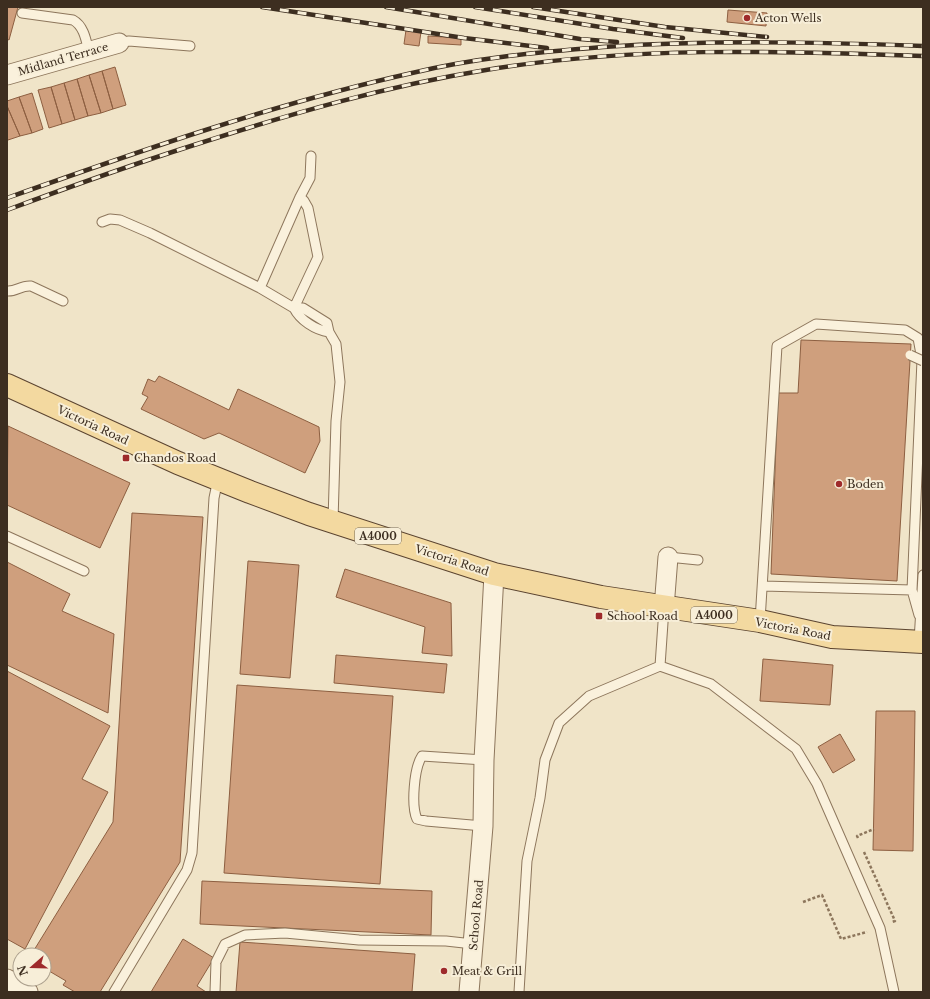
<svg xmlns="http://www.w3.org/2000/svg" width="930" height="999" font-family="'Libre Baskerville',serif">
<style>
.building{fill:#cf9f7d;stroke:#8d5f41}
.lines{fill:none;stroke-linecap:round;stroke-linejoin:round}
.service-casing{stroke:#8d765c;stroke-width:11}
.minor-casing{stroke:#8d765c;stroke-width:21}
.primary-casing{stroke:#5b4430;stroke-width:24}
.path{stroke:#8d765c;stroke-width:2.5;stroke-dasharray:3 2;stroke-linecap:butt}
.service{stroke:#faf1dc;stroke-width:9}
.minor{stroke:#faf1dc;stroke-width:19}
.primary{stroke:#f3d9a0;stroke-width:22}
.rail-casing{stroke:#3d2e20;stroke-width:4.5}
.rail{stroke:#f7eed8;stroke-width:3;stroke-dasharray:9;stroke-linecap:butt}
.service-bridge-casing{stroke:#8d765c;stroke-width:11;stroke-linecap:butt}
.service-bridge{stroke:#faf1dc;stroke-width:9}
.poi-dot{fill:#9e2a2b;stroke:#f7eed8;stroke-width:1.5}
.labels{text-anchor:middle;stroke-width:4;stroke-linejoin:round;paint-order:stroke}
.shield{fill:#f7eed8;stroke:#756857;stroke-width:1}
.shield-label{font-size:10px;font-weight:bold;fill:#3d2e20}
.poi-label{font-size:11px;fill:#3d2e20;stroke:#f7eed8;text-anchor:start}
.street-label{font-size:11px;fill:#3d2e20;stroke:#f7eed8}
</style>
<rect width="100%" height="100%" fill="#f0e4c8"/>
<!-- building -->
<path class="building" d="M7,7H18L9,40L7,39Z
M728,10L767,13L766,26L727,22Z
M406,30L421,32L419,46L404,44Z
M428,36L461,38V45L428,43Z
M115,67L126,105L113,109L102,71Z
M102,71L113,109L101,113L89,75Z
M89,75L101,113L88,116L77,79Z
M77,79L88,116L75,120L64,83Z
M64,83L75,120L62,124L51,87Z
M51,87L62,124L49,128L38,90Z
M32,93L43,129L32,133L19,97Z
M19,97L32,133L20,136L7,106V101Z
M7,106L20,136L8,140L7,138Z
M801,340L911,344L897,581L771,574L778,393H798Z
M159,376L229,410L238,389L319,427L320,441L305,473L219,433L204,439L141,409L148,397L142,394L148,379L155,382Z
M8,426L130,483L100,548L7,505Z
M132,513L203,517L180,862L100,992H75L63,985L66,981L44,968V955H31L113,822Z
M248,561L299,565L290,678L240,674Z
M7,562L70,594L62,611L114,634L108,713L7,665Z
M345,569L451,603L452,656L422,653L425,627L336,597Z
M336,655L447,664L444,693L334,683Z
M763,659L833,665L830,705L760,701Z
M7,671L110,726L82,779L108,792L25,949L7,939Z
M237,685L393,696L380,884L224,873Z
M876,711H915L913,851L873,850Z
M840,734L855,760L833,773L818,747Z
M202,881L432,891L431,935L200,924Z
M183,939L214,958L197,986L206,992H151Z
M240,942L415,954L412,992H236Z"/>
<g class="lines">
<defs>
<path id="service" d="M22,13L73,20C84,26 86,40 89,52
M119,43L129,41L190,46
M102,222L110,219L120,220L150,233L260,288L294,308L318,257L308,208L304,201L300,197
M260,288L300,197L310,178L311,156
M7,291C16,292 21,285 31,286L63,301
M329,332C315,330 300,320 294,308H303L327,323L329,332L336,344L340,382L336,421L333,521
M7,536L84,571
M668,557L698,560
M763,586L912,590
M760,621L777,346L816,324L905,330L918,338L922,360L912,590L919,615
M919,641L923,575
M660,666L664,608
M483,826L426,821L417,819C411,806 414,768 422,756L484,760
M114,992L187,870L192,853L214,498L218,479
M215,992L216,962L225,944L245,935L285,933L359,940L446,941L473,944
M519,992L527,861L540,798L545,760L559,723L589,696L660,666L711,684L796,749L817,784L880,928L894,992"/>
<path id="minor" d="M7,75L119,43
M664,608L668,557
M7,979L28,992
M469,992L483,826L484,760L494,574"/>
<path id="primary" d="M7,385L178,463L250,492L309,514L494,574L601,597L760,621L832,637L923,642"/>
</defs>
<!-- service casing -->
<use href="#service" class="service-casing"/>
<!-- minor casing -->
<use href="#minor" class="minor-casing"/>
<!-- primary casing -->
<use href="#primary" class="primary-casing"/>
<!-- path -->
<path class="path" d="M858,838L857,836L874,829
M864,852L895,921L892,922
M803,902L822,895L841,939L867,932"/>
<!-- service -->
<use href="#service" class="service"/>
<!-- minor -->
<use href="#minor" class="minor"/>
<!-- primary -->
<use href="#primary" class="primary"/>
<defs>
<path id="rail" d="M262,7L464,38L547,48
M386,7L580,39L617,42
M475,7L613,29L683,38
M533,7L665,27L767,37
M7,198C140,151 273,104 412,73C474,58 539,52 603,47C710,40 816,42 923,46
M7,210C69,187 131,165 194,145C290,114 386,86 486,70C630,46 777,51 923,56"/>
</defs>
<!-- rail casing -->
<use href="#rail" class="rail-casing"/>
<!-- rail -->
<use href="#rail" class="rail"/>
<defs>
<path id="service-bridge" d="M910,355L923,361"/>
</defs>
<!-- service-bridge casing -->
<use href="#service-bridge" class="service-bridge-casing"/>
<!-- service-bridge -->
<use href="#service-bridge" class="service-bridge"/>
</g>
<!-- markers -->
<g class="poi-dot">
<circle cx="747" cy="18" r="4"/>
<rect x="122" y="454" width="8" height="8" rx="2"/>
<circle cx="839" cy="484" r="4"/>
<rect x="595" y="612" width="8" height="8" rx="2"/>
<circle cx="444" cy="971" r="4"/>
</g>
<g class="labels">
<!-- shield labels -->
<g class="shield">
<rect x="355" y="528" width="46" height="16" rx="3"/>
<rect x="691" y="607" width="46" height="16" rx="3"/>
</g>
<g class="shield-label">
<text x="378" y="540">A4000</text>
<text x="714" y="619">A4000</text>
</g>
<!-- poi labels -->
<g class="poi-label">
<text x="755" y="22">Acton Wells</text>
<text x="134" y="462">Chandos Road</text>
<text x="847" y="488">Boden</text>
<text x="607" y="620">School Road</text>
<text x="452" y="975">Meat &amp; Grill</text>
</g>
<!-- street labels -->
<g class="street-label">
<text transform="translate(63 59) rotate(-16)" y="4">Midland Terrace</text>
<text transform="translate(93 425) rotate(25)" y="4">Victoria Road</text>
<text transform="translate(452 560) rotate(18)" y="4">Victoria Road</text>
<text transform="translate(793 629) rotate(11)" y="4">Victoria Road</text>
<text transform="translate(476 915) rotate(-85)" y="4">School Road</text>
</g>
</g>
<!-- border -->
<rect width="930" height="999" fill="none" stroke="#3d2e20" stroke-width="16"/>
<!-- north arrow -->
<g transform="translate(32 967) rotate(250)"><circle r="19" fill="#f7eed8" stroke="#ada18e"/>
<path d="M0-3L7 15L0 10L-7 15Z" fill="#9e2a2b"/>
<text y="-6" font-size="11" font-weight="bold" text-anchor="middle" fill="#3d2e20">N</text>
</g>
</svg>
